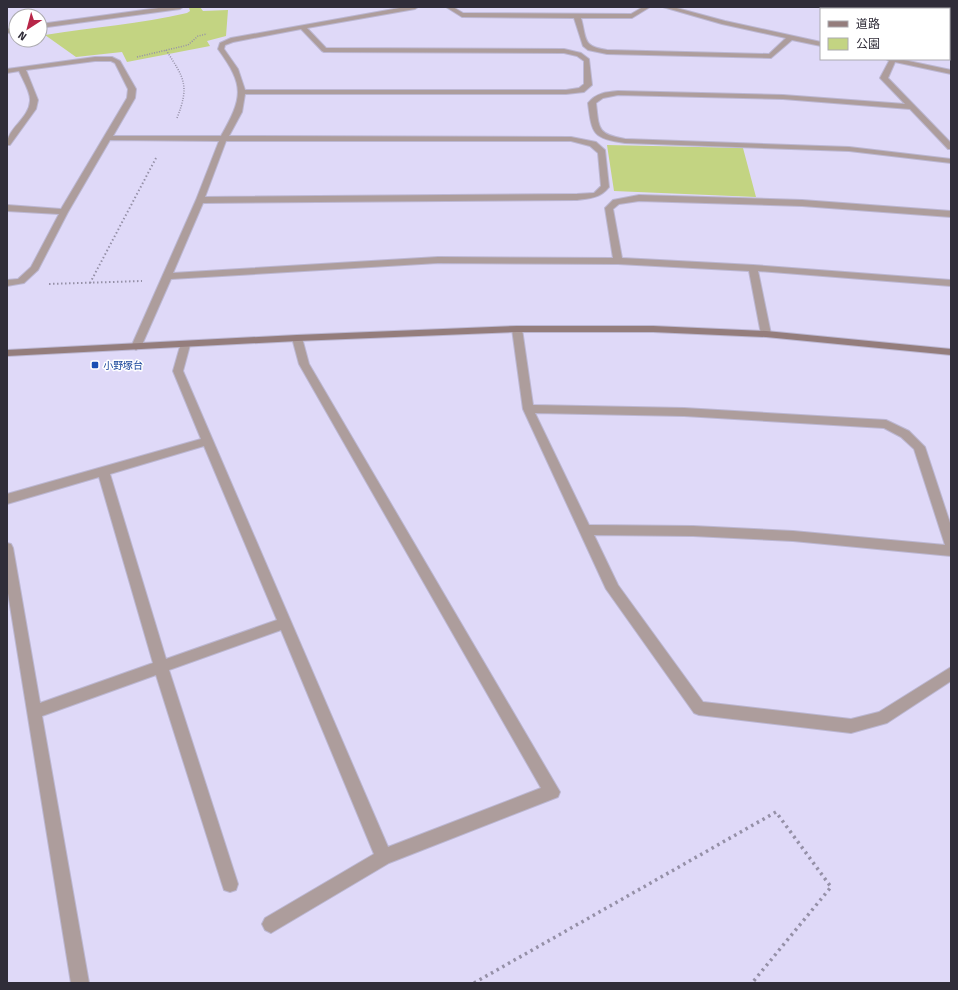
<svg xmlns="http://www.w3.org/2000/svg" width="958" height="990" font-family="'Fira Sans','Noto Sans JP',sans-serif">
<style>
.green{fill:#c3d482}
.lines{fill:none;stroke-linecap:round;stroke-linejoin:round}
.street-casing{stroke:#bcb7d2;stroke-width:2}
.secondary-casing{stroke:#bcb7d2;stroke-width:2}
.path-far2{stroke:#9590a7;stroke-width:1.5;stroke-dasharray:1 1.5;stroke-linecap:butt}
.path-far1{stroke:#9590a7;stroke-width:2;stroke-dasharray:1.5 2.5;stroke-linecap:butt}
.path{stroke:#9590a7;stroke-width:3.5;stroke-dasharray:2.5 4;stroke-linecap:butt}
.street{fill:#ad9d9c;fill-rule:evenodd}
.secondary{fill:#947d7c;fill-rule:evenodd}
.transit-dot{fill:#1a4fb4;stroke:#fff;stroke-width:1.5}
.labels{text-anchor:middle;stroke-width:3;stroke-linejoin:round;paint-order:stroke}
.transit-label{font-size:10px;fill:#164399;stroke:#fff;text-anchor:start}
</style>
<rect width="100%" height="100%" fill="#dfd9f8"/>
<!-- green -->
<path class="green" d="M200,7L203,11L228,10L226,36L207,41L210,46L127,62L122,52L76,57L45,35C93,27 140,24 187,13L190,11L189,8Z
M607,145L743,148L756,197L614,191Z"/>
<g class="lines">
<defs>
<path id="street" d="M166,7H183L180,9L40,28V24Z
M405,7H418L415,9L307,28L326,48L564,49L581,53L589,59L592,85L584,92L566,94H245L242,112L229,136L571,137L596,142L605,150L609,187C600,198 591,198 577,200L203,203L173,273L438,257L613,258L605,208L613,200L639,195L802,200L951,211V217L802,206L639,201L619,204L613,209L622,258L753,265L951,280V286L758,271L771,334L766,337L761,334L749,271L618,264L438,263L171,279L141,347L136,350L131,347L196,200L219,141L110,140L68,212L38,270L24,283L7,286V280L18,279L31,267L59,214L7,211V205L61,209L127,98L128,89L115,63L111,61H95L26,70L38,100L36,109L10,145H7C7,128 29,119 30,101C31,93 23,80 19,71L7,73V69L95,57H112L120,61L136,89L135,98L113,136H221C243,97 245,86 218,49L220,43L231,38ZM301,29L322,51L324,52L564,53L577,56L584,61V84L579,88L566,90H245L238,69L224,49L225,45L233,42ZM226,141H571L590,146L598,153L601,186L594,193L577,194L205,197Z
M446,7H453L463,13L631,14L643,7H650L632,18H581C587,40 582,46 607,50L769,54L786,38L722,24L663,7H673L725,21L821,42V46L792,40L771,58L607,54L588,50L583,46L574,18L462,17Z
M824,7H834L838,9H828Z
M16,28V32L7,33V29Z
M949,32H951V36H949Z
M886,59H899L951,70V74L895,62L888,78L951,143V149H948L910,109L783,99L618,95L603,98L596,103C599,129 597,134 625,139L849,147L951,159V163L849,151L625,143C593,138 592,135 588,103C596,93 606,92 618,91L783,95L905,104L880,78L889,61Z
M517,326L522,329L533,405L684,408L886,420L909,431L925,447L951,526V556L793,541L693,536L594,535L618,585L703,702L851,719L879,712L951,667V681L887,723L851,733L699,715L694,713L606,589L523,409L512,329ZM535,413L684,416L884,428L901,437L914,449L945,545L793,531L693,526L589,525Z
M297,335L302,338L309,364L560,792L558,797L389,863L271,933L265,930L262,924L265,918L374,854L281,630L169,670L238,884L236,890L230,892L224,890L222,884L156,675L42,716L89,983H71L7,587V543L11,544L13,548L40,703L153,663L99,477L7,504V494L201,439L173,371L181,343H189L190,345L183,371L388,847L541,788L299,364L292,338ZM204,446L277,620L166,659L110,474Z"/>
<path id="secondary" d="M517,326H653L766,331L951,349V355L766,337L653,332H517L297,341L7,356V350L297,335Z"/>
</defs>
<!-- street casing -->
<use href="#street" class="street-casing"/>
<!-- secondary casing -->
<use href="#secondary" class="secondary-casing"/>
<!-- path-far2 -->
<path class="path-far2" d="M897,9L898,7
M166,50C184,78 190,85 177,118
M137,57L188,45L198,36L207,34"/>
<!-- path-far1 -->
<path class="path-far1" d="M90,283L156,158
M49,284L142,281"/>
<!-- path -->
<path class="path" d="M474,983L776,812L831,887L752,983"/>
<!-- street -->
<use href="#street" class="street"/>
<!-- secondary -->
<use href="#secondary" class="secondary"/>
</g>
<!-- markers -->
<rect class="transit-dot" x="91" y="361" width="8" height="8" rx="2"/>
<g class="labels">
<!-- transit labels -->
<g class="transit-label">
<text x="103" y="369">小野塚台</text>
</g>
</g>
<!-- border -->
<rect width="958" height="990" fill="none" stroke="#302d39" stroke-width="16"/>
<!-- legend -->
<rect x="820" y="8" width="130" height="52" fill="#ffffff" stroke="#acabb0"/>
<rect x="828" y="21" width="20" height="6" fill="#947d7c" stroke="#acabb0"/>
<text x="856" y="28" font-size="12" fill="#302d39">道路</text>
<rect x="828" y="38" width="20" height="12" fill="#c3d482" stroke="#acabb0"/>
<text x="856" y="48" font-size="12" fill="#302d39">公園</text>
<!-- north arrow -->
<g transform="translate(28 28) rotate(216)"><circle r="19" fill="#ffffff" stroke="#acabb0"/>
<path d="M0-3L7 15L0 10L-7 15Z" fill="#b72648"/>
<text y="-6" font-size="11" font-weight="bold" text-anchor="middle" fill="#302d39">N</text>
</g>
</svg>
